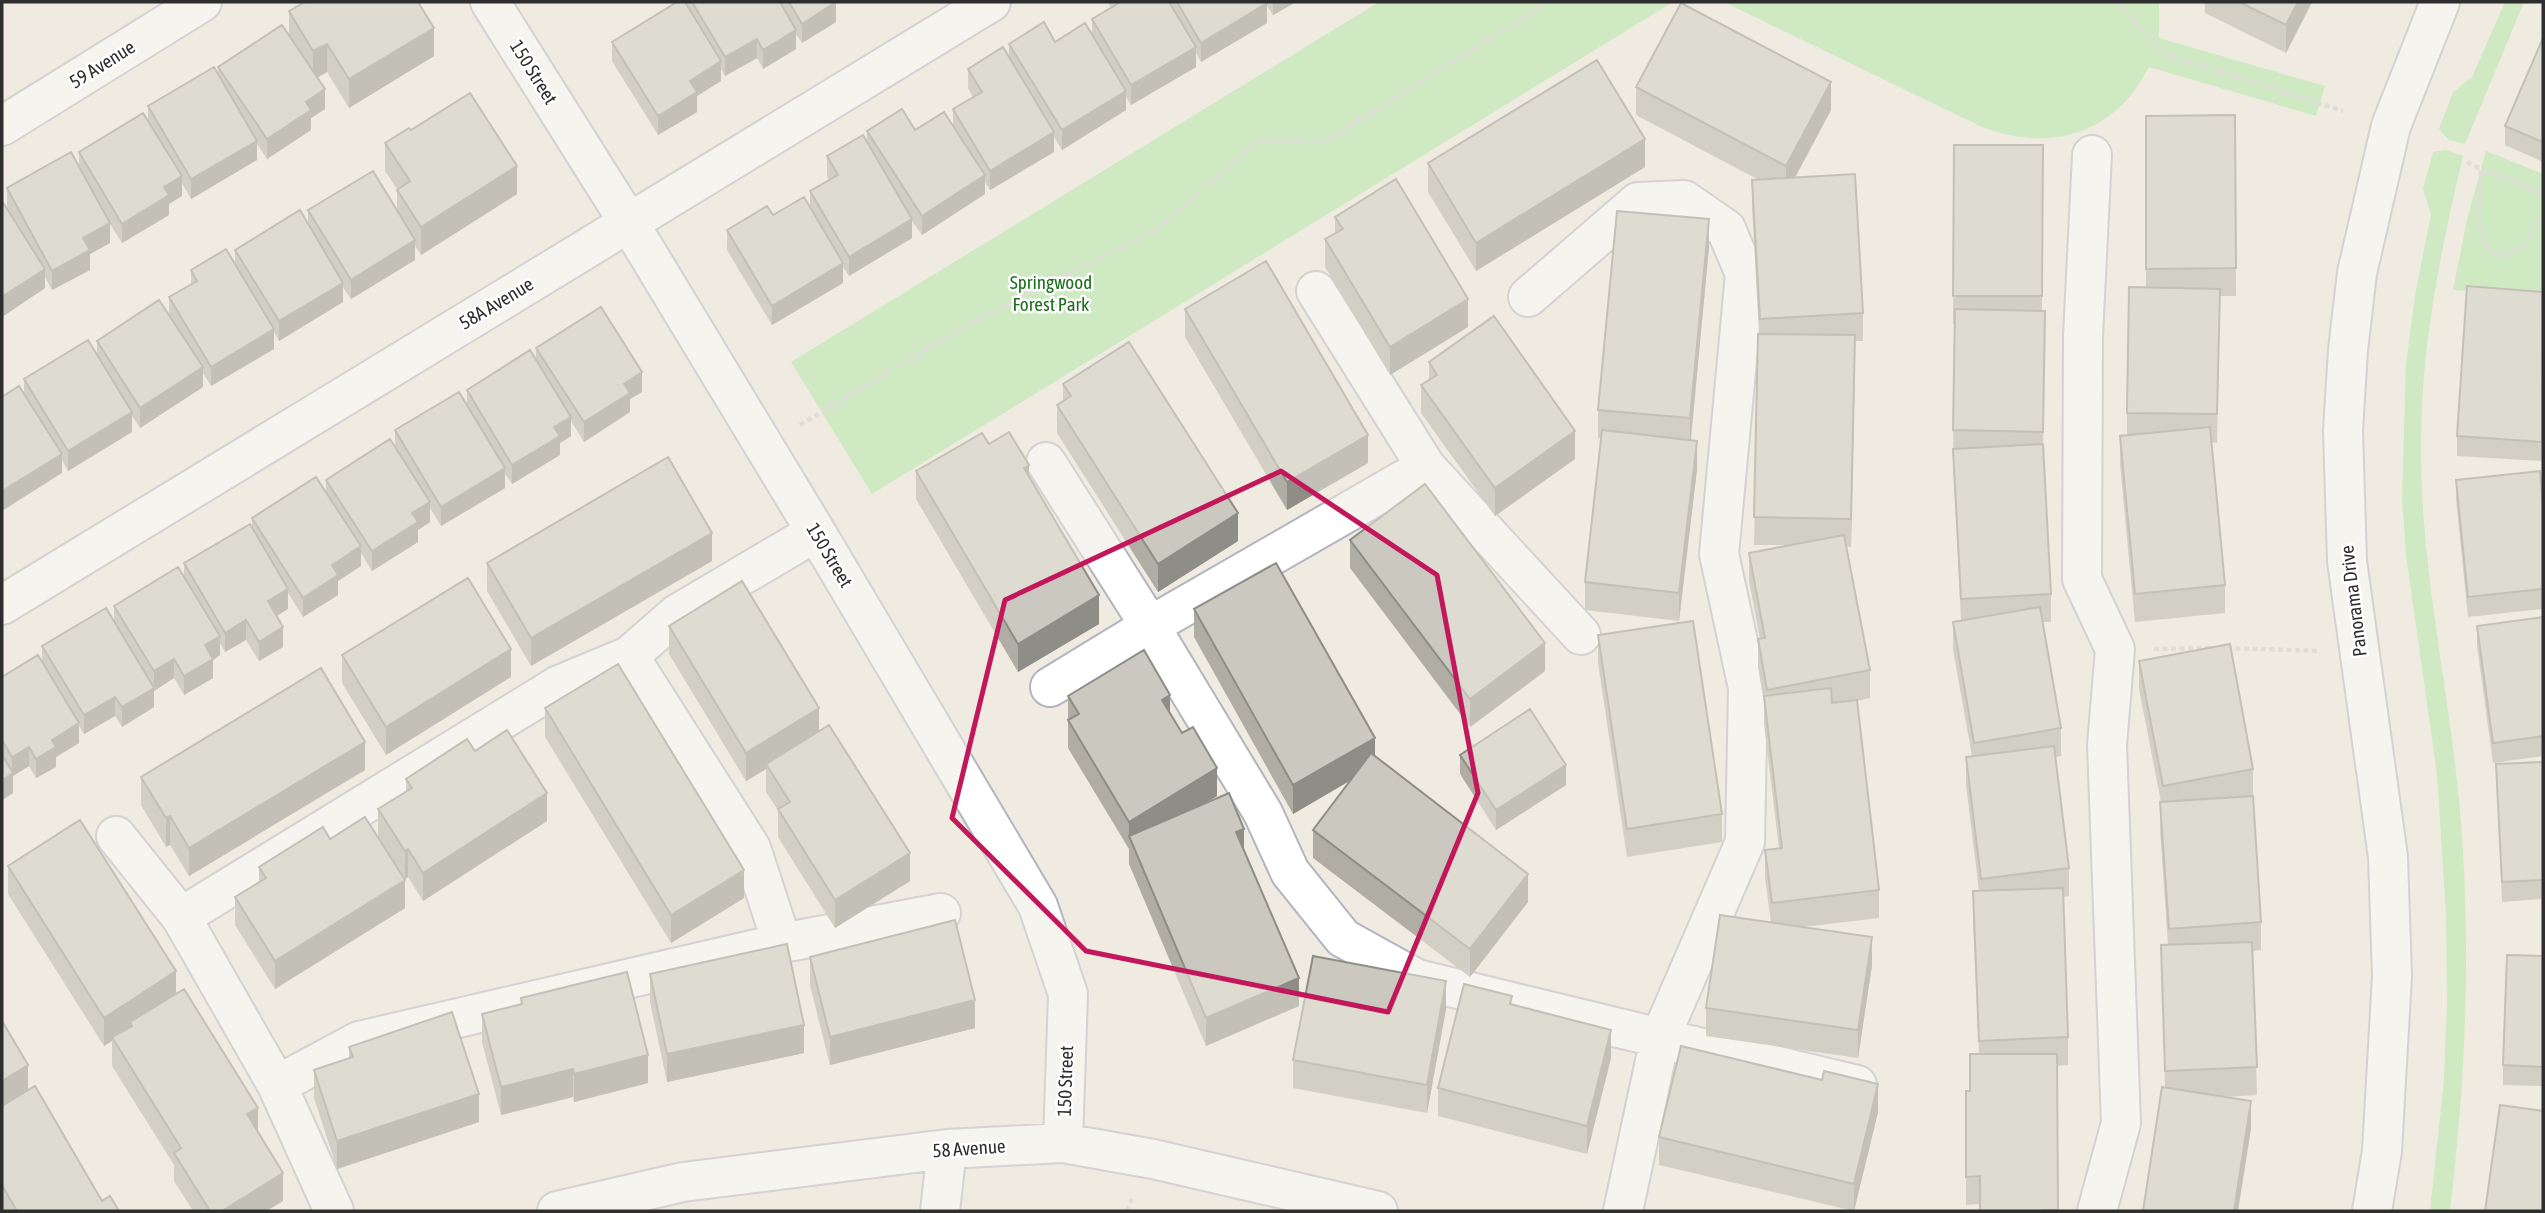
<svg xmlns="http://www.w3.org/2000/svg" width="2545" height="1213" font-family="'Asap Condensed',sans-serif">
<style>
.green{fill:#a8e69d}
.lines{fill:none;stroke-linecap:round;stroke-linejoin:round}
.minor-casing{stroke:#b4b4c1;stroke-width:42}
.path{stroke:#cdcdcd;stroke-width:4.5;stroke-dasharray:5 3.5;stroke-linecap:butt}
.minor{stroke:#fff;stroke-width:38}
.wall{fill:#afada4}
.shaded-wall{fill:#8e8d86}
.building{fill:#cbc9bf;stroke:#8e8d86;stroke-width:2}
.marked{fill:none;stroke:#c2185b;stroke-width:5;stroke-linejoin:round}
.labels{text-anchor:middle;stroke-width:5;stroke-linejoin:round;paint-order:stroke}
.street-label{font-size:19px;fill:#2e2e2e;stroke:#fff}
.park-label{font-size:19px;fill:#1b6f1a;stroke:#fff}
</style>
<rect width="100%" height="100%" fill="#efebe0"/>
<!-- green -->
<path class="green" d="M1379,2H1673L872,494L791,362Z
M1724,2H2159V38L2325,86L2316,116L2149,67C2141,80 2134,93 2124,103C2084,143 2032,146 1982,127Z
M2505,2H2524L2465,144L2449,140L2439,129L2453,92L2472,77Z
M2446,150L2463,156C2440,253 2420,352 2421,451C2421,570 2448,684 2459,801C2472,938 2466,1075 2450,1211H2430L2444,1080L2447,1004L2446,914L2437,774L2406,555L2402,497L2406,364L2415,296L2431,214L2423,189L2433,152Z
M2486,151L2543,174V295L2453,290L2467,220Z"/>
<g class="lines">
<defs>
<path id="minor" d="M490,2L629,223L816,532L1038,906L1068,994L1063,1143
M2,126L202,2
M2092,155L2083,336L2082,579L2115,649L2107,745L2121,1123L2097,1211
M1316,291L1426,467L1581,635
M1528,297L1638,202L1684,200L1726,229L1745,274L1719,554L1748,688L1745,842L1660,1038L1857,1085
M1046,462L1150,626L1263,813L1290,872L1343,938L1417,979L1660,1038L1623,1211
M2,605L991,2
M629,656L751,848L782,943
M1050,687L1150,626L1426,467
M116,836L181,917L277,1085L334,1211
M181,917L559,685L629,656L677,614L816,532
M277,1085L359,1041L782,943L941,913
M557,1211L683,1182L947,1149L1063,1143L1153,1159L1378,1211
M940,1211L947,1149
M2372,1211L2382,1151L2392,976L2388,857L2347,561L2343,430L2348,350L2357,273L2391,126L2440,2"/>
</defs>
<!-- minor casing -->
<use href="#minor" class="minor-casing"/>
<!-- path -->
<path class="path" d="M2118,2L2164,54L2343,111
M2467,162L2481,169C2480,189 2474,232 2488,247C2494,254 2501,254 2509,256L2522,247L2543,217
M2481,169L2543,193
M800,425L963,327L1154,231L1259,140L1324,142L1549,2
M2227,648L2320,651
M2154,649L2212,648
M1127,1211L1132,1199"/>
<!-- minor -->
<use href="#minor" class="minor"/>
</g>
<!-- wall -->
<path class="wall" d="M687,2H836V22L802,43L796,34V49L763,69L757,58L725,76L721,69V81L697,96V112L658,135L612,61V42L687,5Z
M1108,2H1296L1273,15L1267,6V23L1201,62L1196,53V67L1131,105L1126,97V110L1062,150L1054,137V152L990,190L985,182V194L922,235L912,221V238L849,276L843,267V283L772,325L727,250V230L773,215L810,207V191L829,180L827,176V156L867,142V131L915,130L953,126V109L973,97L968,88V69L1009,57V44L1055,42L1092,35V19L1111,8Z
M2205,2H2312L2286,53L2205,13Z
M289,11L434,56L349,108L327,72L317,77L325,109L311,118V130L267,159L257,144V160L191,199L182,183V196L169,204V215L122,243L110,224V243L90,254V270L52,290L45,277V288L2,317V201L12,217L7,208V188L79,166V152L148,121V106L218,76V67L289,35Z
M2543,38V162L2505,145V126Z
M1636,87L1831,110L1795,178L1863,313V341H1855L1851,547H1847L1870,670V698L1857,701L1879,890V918L1803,927L1872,965L1858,1058L1706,1036V1008L1771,922L1765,878V850L1779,848L1764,724V703L1758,667V639H1760L1749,581V553L1789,545H1754L1759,334L1752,208V180H1759L1636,115Z
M2235,115L2236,296H2220L2217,443L2211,442L2225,585V613L2135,622L2120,464V436L2127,435V413L2146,288V116Z
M411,130L517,194L421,255L415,246V260L351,299L343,287V302L279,341L274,332V349L211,386L203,373V387L140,428L132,416V432L68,471L62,460V473L24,395V379L97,353V341L169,316V297L191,285V270L235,265V250L308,225V210L397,211V189L385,171V143Z
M1954,145H2043L2042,311H2045L2043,452L2051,594V622H2043L2061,728V756L2055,757L2069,868V896L2063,897L2068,1037V1065L2058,1066V1211H1980V1204L1966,1205V1091H1970L1979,1054L1973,919V891H1979L1966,785V757L1972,756L1953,650V622L1961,620L1953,458L1955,324H1953Z
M1428,163L1645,167L1476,271L1428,192Z
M1335,217L1468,327L1390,375L1325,267V239L1335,233Z
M1709,247L1691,440L1697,469L1679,621L1585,610V582L1601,438H1598V410Z
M2543,292L2542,461L2457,456V436Z
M1185,309L1368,463L1287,510L1185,337Z
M536,348L642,392L630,399V412L584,442L571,421V436L560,443V455L512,484L505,474V488L441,526L430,508V522L418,530V542L372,571L361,553V566L338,581V595L303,617L288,593V609L276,616L283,647L259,661L246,640L225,652L220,643V655L213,660V678L184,695L174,678L154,691V707L122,727L115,716L84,734L79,726V743L56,757V767L36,778L29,766L13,776V793L2,800V677L42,661V646L114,622V606L184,577V563L252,527V518L326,493V480L395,447V430L467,404V390L536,360Z
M1429,362L1575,459L1495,516L1421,413V385L1429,380Z
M1063,384L1238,541L1158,592L1057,433V405L1063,401Z
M989,444L1029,476L1099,624L1018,672L916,499V471Z
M2456,480L2543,509V609L2468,617L2456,499Z
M1350,540L1545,671L1470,727L1350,568Z
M712,561L531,666L487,591V563Z
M1194,609L1375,756L1528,902L1470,977L1313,858V830L1351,780L1293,814L1194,637Z
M2543,617V756L2493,763L2477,646V626Z
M669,626L819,731L910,881L835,928L778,837V810L766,792V769L746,781L669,654Z
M1598,635L1722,814V842L1627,857L1598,663Z
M342,655L511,677L386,755L342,683Z
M2139,661L2253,769V797L2261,922V950L2253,951L2257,1095L2224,1097L2251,1129L2165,1088L2161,945H2168L2160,830L2161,802L2139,689Z
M1068,696L1170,714L1217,796L1205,803L1244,850L1299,1006L1206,1046L1129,864V849L1068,748Z
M545,708L744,898L671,943L545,737Z
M475,751L547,821L423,901L408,877L405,879L378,837V809L406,792V779Z
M1460,755L1566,785L1496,830L1460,774Z
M2543,762V899L2502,902L2496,764Z
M365,770L189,876L170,845L166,847L141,805V777Z
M330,839L405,908L275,989L235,925V897L259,882V867Z
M8,866L176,994L258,1132L283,1201L266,1211H193L174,1181V1165L112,1066V1041L104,1046L8,894Z
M2543,956V1086L2503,1085V1065Z
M810,957L975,1028L830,1065L810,985Z
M650,974L804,1053L667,1082L650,1002Z
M521,998L648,1083L574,1102L573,1097L501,1115L482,1042V1014L521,1004Z
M1512,1005L1611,1058L1587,1154L1438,1116V1088Z
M1446,1009L1427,1113L1293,1088V1060Z
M2,1021L28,1090L102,1201L119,1211H2Z
M349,1047L479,1122L337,1169L314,1098V1070L349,1058Z
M1878,1112L1854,1211L1659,1165V1137Z"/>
<!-- shaded-wall -->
<path class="shaded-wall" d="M836,2V22L802,43V24Z
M1273,2H1296L1273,15Z
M2298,2H2312L2286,53V25Z
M1267,3V23L1201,62V43Z
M434,28V56L349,108V79Z
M796,30V49L763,69V50Z
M757,39V58L725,76V57Z
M327,44V72L313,80V51Z
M1196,47V67L1131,105V85Z
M721,61V81L697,96V112L658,135V116L690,81Z
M1831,82V110L1786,194V166Z
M325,89V109L311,118V130L267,159V139L306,102Z
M1126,91V110L1062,150V130Z
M1054,132V152L990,190V171Z
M1645,139V167L1476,271V243Z
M257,141V160L191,199V179Z
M517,166V194L421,255V227Z
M985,175V194L922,235V216Z
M182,176V196L169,204V215L122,243V224L164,187Z
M912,219V238L849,276V257Z
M1709,219V247L1690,446V418Z
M110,223V243L90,254V270L52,290V271L83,238Z
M415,240V260L351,299V280Z
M843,263V283L772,325V306Z
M45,269V288L2,317V297Z
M343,283V302L279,341V321Z
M1468,299V327L1390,375V347Z
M274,329V349L211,386V367Z
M1855,335V363L1851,547V519Z
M203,367V387L140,428V408Z
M642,372V392L630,399V412L584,442V422L624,384Z
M132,412V432L68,471V451Z
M571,417V436L560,443V455L512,484V465L554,427Z
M1575,431V459L1495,516V488Z
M1368,435V463L1287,510V482Z
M1697,441V469L1679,621V593Z
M62,454V473L2,511V491Z
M1029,465V493L1024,468Z
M505,468V488L441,526V507Z
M430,502V522L418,530V542L372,571V551L412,513Z
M1238,513V541L1158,592V564Z
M712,533V561L531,666V638Z
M361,546V566L338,581V595L303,617V598L332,565Z
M288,589V609L268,621V601Z
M1099,595V624L1018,672V644Z
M246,620V640L225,652V633Z
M283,627V647L259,661V642Z
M220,636V655L213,660V678L184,695V676L205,645Z
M1545,643V671L1470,727V699Z
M511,649V677L386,755V727Z
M174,659V678L154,691V707L122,727V707L154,688V671Z
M1170,695V723L1162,700Z
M115,697V716L84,734V715Z
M819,708V736L766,764V769L746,781V753Z
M79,723V743L56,757V767L36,778V759L52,740Z
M1375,738V766L1293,814V785Z
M365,742V770L189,876V848Z
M29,747V766L13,776V793L2,800V780L12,774V757Z
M1566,765V785L1496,830V810Z
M1217,768V796L1133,847L1129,837V822Z
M547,793V821L423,901V873Z
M170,816V845L166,847V818Z
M1244,829V857L1236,832Z
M408,849V877L405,879V851Z
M910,853V881L835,928V900Z
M744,870V898L671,943V915Z
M1528,874V902L1470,977V949Z
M405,880V908L275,989V961Z
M1872,937V965L1858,1058V1030Z
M176,971V999L132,1026L130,1022V1030L112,1037V1041L104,1046V1018Z
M1299,978V1006L1206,1046V1018Z
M1446,981V1009L1427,1113V1085Z
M975,1000V1028L830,1065V1037Z
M804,1025V1053L667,1082V1054Z
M1611,1030V1058L1587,1154V1126Z
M648,1055V1083L574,1102V1074Z
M28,1065V1093L2,1110V1081Z
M573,1069V1097L501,1115V1087Z
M1878,1084V1112L1854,1211V1184Z
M479,1094V1122L337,1169V1141Z
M2251,1101V1129L2238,1211H2234Z
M258,1108V1136L247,1114Z
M283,1173V1201L266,1211H222Z"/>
<!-- building -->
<path class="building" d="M305,2H418L434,28L349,79L327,44L313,51L289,11Z
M677,2H685L721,61L690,81L697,92L658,116L612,42Z
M692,2H780L796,30L763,50L757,39L725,57Z
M789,2H836L802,24Z
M1119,2H1169L1196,47L1131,85L1092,19L1119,3Z
M1177,2H1267V3L1201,43Z
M2239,2H2298L2286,25Z
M1681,3L1831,82L1786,166L1636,87Z
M1044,22L1055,42L1085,23L1126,91L1062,130L1009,44Z
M282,25L325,89L306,102L311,110L267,139L218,67Z
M2543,38V142L2505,126Z
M1003,47L1054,132L990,171L953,109L982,92L968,69Z
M1597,60L1645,139L1476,243L1428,163Z
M214,67L257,141L191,179L148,106Z
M470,93L517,166L421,227L397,190L410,181L385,143L409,128L411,130Z
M902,109L915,130L944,112L985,175L922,216L867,131Z
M143,113L182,176L164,187L169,195L122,224L79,152Z
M2235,115L2236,268L2146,269V116Z
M863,135L912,219L849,257L810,191L838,175L827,156Z
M1954,145H2043L2042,296H1953Z
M71,152L110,223L83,238L90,250L52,271L7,188Z
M373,171L415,240L351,280L308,210Z
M1855,174L1863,313L1760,319L1752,180Z
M1396,179L1468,299L1390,347L1325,239L1343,229L1335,217Z
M804,197L843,263L772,306L727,230L767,206L773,215Z
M2,201L45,269L2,297Z
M300,210L343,283L279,321L235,250Z
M1617,211L1709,219L1690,418L1598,410Z
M226,249L274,329L211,367L169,297L197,281L191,270Z
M1266,261L1368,435L1287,482L1185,309Z
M2467,286L2543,292L2542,442L2457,436Z
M2129,287L2220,289L2217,414L2127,413Z
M159,300L203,367L140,408L97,341Z
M601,307L642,372L624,384L630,393L584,422L536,348Z
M1955,309L2045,311L2043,432L1953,430Z
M1494,316L1575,431L1495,488L1421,385L1437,375L1429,362Z
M1758,334L1855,335L1851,519L1754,517Z
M88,340L132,412L68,451L24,379Z
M1129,342L1238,513L1158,564L1057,405L1071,396L1063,384Z
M530,350L571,417L554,427L560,436L512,465L467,390Z
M19,386L62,454L2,491V397Z
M459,392L505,468L441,507L395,430Z
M2210,427L2225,585L2135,594L2120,436Z
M1602,430L1697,441L1679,593L1585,582Z
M1009,432L1029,465L1024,468L1099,595L1018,644L916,471L982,433L989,444Z
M390,439L430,502L412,513L418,522L372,551L326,480Z
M2043,444L2051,594L1961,599L1953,449Z
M668,457L712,533L531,638L487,563Z
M2540,471L2543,509V589L2468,597L2456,480Z
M316,477L361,546L332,565L338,575L303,598L252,518Z
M1425,484L1545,643L1470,699L1350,540Z
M250,524L288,589L268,601L283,627L259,642L246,620L225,633L184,563Z
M1844,535L1870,670L1767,690L1758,639L1765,638L1749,553Z
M1276,563L1375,738L1293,785L1194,609Z
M178,567L220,636L205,645L213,659L184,676L174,659L154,671L114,606Z
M468,578L511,649L386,727L342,655Z
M742,581L819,708L746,753L669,626Z
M2040,607L2061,728L1974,743L1953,622Z
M106,608L154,688L122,707L115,697L84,715L42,646Z
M2543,617V736L2493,743L2477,626Z
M1693,621L1722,814L1627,829L1598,635Z
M2230,644L2253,769L2163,786L2139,661Z
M1144,650L1170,695L1162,700L1182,733L1193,727L1217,768L1129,822L1068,720L1079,714L1068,696Z
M38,655L79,723L52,740L56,747L36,759L29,747L12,757L2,740V677Z
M618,664L744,870L671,915L545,708Z
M321,668L365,742L189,848L170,816L166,818L141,777Z
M1831,688L1832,703L1857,700L1879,890L1772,903L1765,850L1782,848L1764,696Z
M1530,709L1566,765L1496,810L1460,755Z
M829,725L910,853L835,900L778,809L790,802L766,764Z
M507,730L547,793L423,873L408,849L405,851L378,809L412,788L406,779L467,739L475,751Z
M2054,746L2069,868L1981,879L1966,757Z
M1371,753L1528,874L1470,949L1313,830Z
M2,755L13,773L2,780Z
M2543,762V880L2502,882L2496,764Z
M1229,793L1244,829L1236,832L1299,978L1206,1018L1129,836Z
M2253,796L2261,922L2169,929L2160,802Z
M365,817L405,880L275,961L235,897L266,878L259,867L323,827L330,839Z
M80,820L176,971L104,1018L8,866Z
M2063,888L2068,1037L1979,1041L1973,891Z
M1720,915L1872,937L1858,1030L1706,1008Z
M955,920L975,1000L830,1037L810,957Z
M2252,942L2257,1067L2165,1071L2161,945Z
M787,944L804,1025L667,1054L650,974Z
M2507,955L2543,956V1067L2503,1065Z
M1313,956L1446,981L1427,1085L1293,1060Z
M627,972L648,1055L574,1074L573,1069L501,1087L482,1014L522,1004L521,998Z
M1464,984L1512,996L1510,1004L1611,1030L1587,1126L1438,1088Z
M184,989L258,1108L247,1114L283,1173L222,1211H210L174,1153L181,1148L112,1037L132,1026L130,1022Z
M452,1012L479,1094L337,1141L314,1070L353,1057L349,1047Z
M2,1021L28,1065L2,1081Z
M1681,1046L1822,1080L1824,1071L1878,1084L1854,1184L1659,1137Z
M1970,1054H2057L2058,1210H2043V1211H1980V1176L1966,1177V1091H1970Z
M35,1086L102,1201L110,1196L119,1211H17L2,1185V1106Z
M2162,1087L2251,1101L2234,1211H2143Z
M2500,1105L2543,1111V1211H2485Z"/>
<!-- marked area -->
<path d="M0 0H2545V1213H0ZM1281,471L1437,575L1478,793L1388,1012L1086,951L952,818L1005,600Z" fill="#efebe0" fill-opacity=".55" fill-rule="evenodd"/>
<path class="marked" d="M1281,471L1437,575L1478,793L1388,1012L1086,951L952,818L1005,600Z"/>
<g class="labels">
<!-- street labels -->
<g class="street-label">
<text transform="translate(102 64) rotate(-32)" y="7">59 Avenue</text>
<text transform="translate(534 72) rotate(58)" y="7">150 Street</text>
<text transform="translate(496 303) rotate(-31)" y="7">58A Avenue</text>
<text transform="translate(830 555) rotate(59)" y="7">150 Street</text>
<text transform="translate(2353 601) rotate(-97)" y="7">Panorama Drive</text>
<text transform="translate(1065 1081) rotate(-88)" y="7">150 Street</text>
<text transform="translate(969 1148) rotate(-4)" y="7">58 Avenue</text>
</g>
<!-- park labels -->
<g class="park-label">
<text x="1051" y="289">Springwood<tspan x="1051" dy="22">Forest Park</tspan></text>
</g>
</g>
<!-- border -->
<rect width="2545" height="1213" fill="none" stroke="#2e2e2e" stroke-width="7"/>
</svg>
